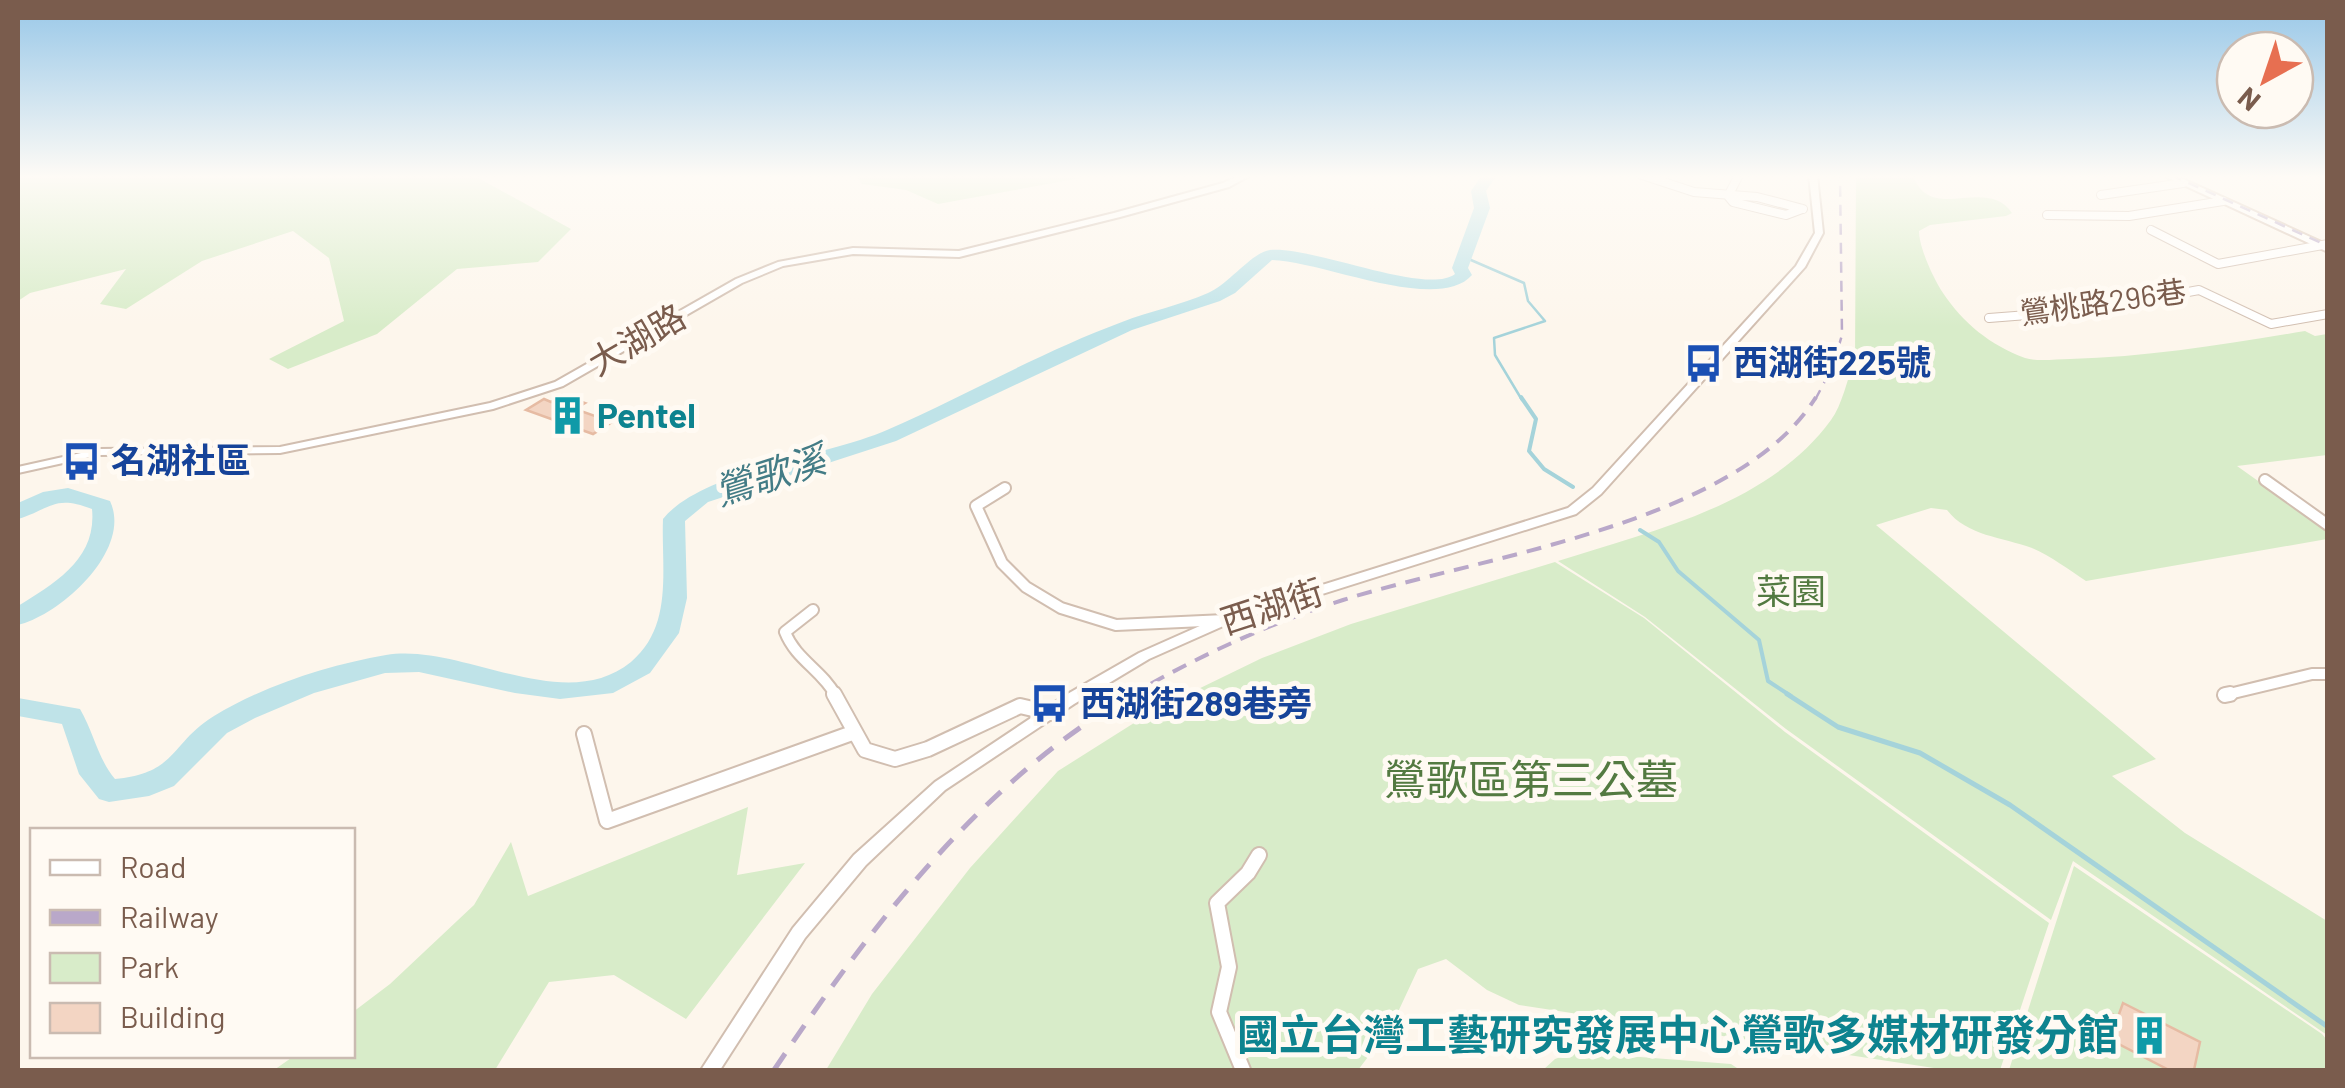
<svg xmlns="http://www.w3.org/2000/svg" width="2345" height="1088" font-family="Barlow,'Noto Sans TC',sans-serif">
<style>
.green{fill:#d8ecc9}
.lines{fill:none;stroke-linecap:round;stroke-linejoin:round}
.stream-far2{stroke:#a5d3da;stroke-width:2.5}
.stream-far1{stroke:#a5d3da;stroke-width:4}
.stream{stroke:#a5d3da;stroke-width:5}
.river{fill:#bfe3e8;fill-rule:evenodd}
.building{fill:#f3d5c3;stroke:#e6bba3;stroke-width:2.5}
.minor-far2-casing{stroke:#d1beb0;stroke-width:10}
.minor-far1-casing{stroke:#d1beb0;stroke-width:14}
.minor-casing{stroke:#d1beb0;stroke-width:18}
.tertiary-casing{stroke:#d1beb0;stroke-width:4}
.secondary-casing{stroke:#d6c0b0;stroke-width:4}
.minor-far2{stroke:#fff;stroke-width:8}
.minor-far1{stroke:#fff;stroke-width:10}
.minor{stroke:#fff;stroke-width:14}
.tertiary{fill:#fff;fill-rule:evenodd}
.secondary{fill:#fff;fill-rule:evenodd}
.rail-far2{stroke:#b9a8c9;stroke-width:2.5;stroke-dasharray:11 8;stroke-linecap:butt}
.rail-far1{stroke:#b9a8c9;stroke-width:4;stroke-dasharray:15 10;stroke-linecap:butt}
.rail{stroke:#b9a8c9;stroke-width:5;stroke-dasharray:20 14;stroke-linecap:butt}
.labels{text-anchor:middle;stroke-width:10;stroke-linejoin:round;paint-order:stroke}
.far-street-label{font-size:30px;fill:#7a5c4d;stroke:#fffaf3}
.street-label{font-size:35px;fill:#7a5c4d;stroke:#fffaf3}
.transit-label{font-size:35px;font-weight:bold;fill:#164399;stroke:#fffaf3;text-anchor:start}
.culture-label{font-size:35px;font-weight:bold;fill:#0d838f;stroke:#fffaf3;text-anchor:start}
.park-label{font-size:35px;fill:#537a41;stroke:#fffaf3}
.water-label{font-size:38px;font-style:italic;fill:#437c86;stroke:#fffaf3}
.near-park-label{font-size:42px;fill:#537a41;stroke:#fffaf3}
.near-culture-label{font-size:42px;font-weight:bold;fill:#0d838f;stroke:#fffaf3;text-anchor:end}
</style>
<rect width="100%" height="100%" fill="#fdf6ec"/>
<!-- green -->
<path class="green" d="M18,175H473L571,229L538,262L457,269L377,334L288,369L269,359L344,321L329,258L293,231L202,261L126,309L100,304L126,269L30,293L18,301Z
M856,175H1097L938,204L906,190L862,184Z
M1856,175H1913C1930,225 1986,175 2012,213L2006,216L1930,225L1919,231C1919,247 1933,278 1943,293C1963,323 1990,345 2025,358C2038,362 2056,359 2070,359C2149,357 2226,344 2305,331L2315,336L2327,334V455L2237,466L2327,530V539L2086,581C2069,570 2051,556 2032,548C2002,537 1967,536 1947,510L1931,508L1876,525L2156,759L2112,776L2185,833L2327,921V1035L2073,861L2051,920L1786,729L1645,617L1558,561C1652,531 1769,505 1831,420C1842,405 1847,380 1854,362L1878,381L1855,361Z
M1555,562L1644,618L1785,732L2049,923L2000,1070H1947L1519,1005L1487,990L1446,959L1418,969L1391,1027L1358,1070H826L872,994L970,868L1058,771L1153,711L1262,658L1351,624Z
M748,807L737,875L805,863L686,1019L614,975L549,982L495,1070H274L294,1056H352L353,1012L390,984L474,905L511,842L528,896Z
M2074,866L2322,1034L2327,1040V1070H2009Z
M1575,1052L1731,1064L1740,1070H1543L1555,1059Z"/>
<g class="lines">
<!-- stream-far2 -->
<path class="stream-far2" d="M1464,257L1524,283L1528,301L1545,321L1494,338L1495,355L1522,400"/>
<!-- stream-far1 -->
<path class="stream-far1" d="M1521,397L1536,419L1529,451L1544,469L1573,487
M1640,530L1659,542L1678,571L1759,640L1768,681L1791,696"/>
<!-- stream -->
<path class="stream" d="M1787,694L1838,727L1920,753L2010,805L2328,1027"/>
<!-- river -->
<path class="river" d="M1482,175H1497L1486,191L1490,208L1468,268L1472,275C1438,314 1322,261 1272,260L1235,293L1220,301L1132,330L896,441L708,502L685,521L687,598L679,633L650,673L613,693L560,699L515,693L419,672L385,673L314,693L255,718L227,733L174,786L149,796L109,802L99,799L79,774L62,724L18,716V698L80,709C94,733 98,759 115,779C178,773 170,743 214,716C265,685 329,665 386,655C461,642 563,717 631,662C674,626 661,568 663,519C701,471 828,456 887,430C965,396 1041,352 1122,322C1150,311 1181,305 1208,293C1228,285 1252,252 1270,250C1314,246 1426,296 1455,274L1452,268L1474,208L1471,191Z
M68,488L110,501C133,550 60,615 18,625V606C55,583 97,559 92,509C54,494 51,509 18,519V503L43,492Z"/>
</g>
<!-- building -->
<path class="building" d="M562,395L585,403L575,409L612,422L593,434L526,410L544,399L551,402Z
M2123,1003L2200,1042L2194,1070H2169L2111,1040L2113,1030L2104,1026L2108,1012L2118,1017Z"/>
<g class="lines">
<defs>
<path id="minor-far2" d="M1642,175L1694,192L1757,197L1803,209
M1739,175L1728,196L1733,202L1786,215L1802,209
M2101,195L2183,183
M2047,215L2129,216L2223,201
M2151,230L2218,264L2328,244
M1989,318L2089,310L2199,290L2271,324L2328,314"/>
<path id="minor-far1" d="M2265,480L2328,525
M1005,488L976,506L1002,563L1026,587L1061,608L1116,625L1225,620
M813,610L785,632C796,660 822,670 836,696
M2225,695L2312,674H2328"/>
<path id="minor" d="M834,694L865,750L895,759L928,749L1020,706L1050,713
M2225,695L2230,694
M584,734L607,821L855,732
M1243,1070L1219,1012L1229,967L1217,903L1248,873L1259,855"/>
<path id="tertiary" d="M1240,175H1251L1229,187L1120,217L959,257L853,254L783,266L742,283L563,386L493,409L280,453L99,455L18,473V467L99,449L280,447L490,403L555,382L736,279L778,262L853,248L959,251L1114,213L1223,183Z
M1809,175H1817L1823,233L1805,267L1601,494L1576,514L1230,623L1149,659L1074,704L945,790L866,865L805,938L720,1070H701L793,928L854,855L935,782L1064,696L1139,653L1220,617L1568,508L1593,488L1796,266L1815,233Z"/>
<path id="secondary" d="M2162,175H2174L2328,245V252Z"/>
</defs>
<!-- minor-far2 casing -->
<use href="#minor-far2" class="minor-far2-casing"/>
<!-- minor-far1 casing -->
<use href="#minor-far1" class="minor-far1-casing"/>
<!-- minor casing -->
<use href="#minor" class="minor-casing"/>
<!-- tertiary casing -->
<use href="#tertiary" class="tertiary-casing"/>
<!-- secondary casing -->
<use href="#secondary" class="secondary-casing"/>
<!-- minor-far2 -->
<use href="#minor-far2" class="minor-far2"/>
<!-- minor-far1 -->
<use href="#minor-far1" class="minor-far1"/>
<!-- minor -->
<use href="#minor" class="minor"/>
<!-- tertiary -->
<use href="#tertiary" class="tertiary"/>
<!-- secondary -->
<use href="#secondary" class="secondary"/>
<!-- rail-far2 -->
<path class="rail-far2" d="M2171,175L2328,246
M1815,400L1833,366L1842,335L1840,175"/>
<!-- rail-far1 -->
<path class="rail-far1" d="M1129,696C1197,657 1267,624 1343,600C1478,557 1738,524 1816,397"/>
<!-- rail -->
<path class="rail" d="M774,1070C870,927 981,781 1133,694"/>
</g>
<!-- sky -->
<linearGradient id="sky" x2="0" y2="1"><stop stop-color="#97c7e8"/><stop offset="0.54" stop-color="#fefbf6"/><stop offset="1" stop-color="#fefbf6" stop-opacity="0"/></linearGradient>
<rect width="2345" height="327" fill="url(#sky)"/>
<!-- icons -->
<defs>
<symbol id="bus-bare" viewBox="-9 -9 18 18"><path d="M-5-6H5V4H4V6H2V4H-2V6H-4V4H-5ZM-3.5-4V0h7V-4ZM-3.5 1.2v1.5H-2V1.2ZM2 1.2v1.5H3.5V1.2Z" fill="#1a4fb4" stroke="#fffaf3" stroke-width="2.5" paint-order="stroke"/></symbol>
<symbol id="building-bare" viewBox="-9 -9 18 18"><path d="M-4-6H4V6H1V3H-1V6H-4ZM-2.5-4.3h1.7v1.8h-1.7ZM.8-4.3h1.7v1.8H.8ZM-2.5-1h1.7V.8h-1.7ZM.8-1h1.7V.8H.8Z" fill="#0f9aa8" stroke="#fffaf3" stroke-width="2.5" paint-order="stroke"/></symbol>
</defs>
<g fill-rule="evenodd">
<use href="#bus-bare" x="1676" y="336" width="55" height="55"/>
<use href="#building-bare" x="540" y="388" width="55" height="55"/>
<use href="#bus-bare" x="54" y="434" width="55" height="55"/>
<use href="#bus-bare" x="1022" y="676" width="55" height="55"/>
<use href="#building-bare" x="2122" y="1008" width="55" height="55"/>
</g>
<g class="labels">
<!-- far-street labels -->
<g class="far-street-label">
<text transform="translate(2103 303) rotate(-8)" y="10">鶯桃路296巷</text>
</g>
<!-- street labels -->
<g class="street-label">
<text transform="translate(637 340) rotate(-30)" y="12">大湖路</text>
<text transform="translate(1272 607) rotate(-18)" y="12">西湖街</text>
</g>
<!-- transit labels -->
<g class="transit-label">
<text x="1733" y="375">西湖街225號</text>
<text x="111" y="473">名湖社區</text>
<text x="1080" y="716">西湖街289巷旁</text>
</g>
<!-- culture labels -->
<g class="culture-label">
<text x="597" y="428">Pentel</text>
</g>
<!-- park labels -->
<g class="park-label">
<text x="1791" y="604">菜園</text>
</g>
<!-- water labels -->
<g class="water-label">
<text transform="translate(770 476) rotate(-18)" y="13">鶯歌溪</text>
</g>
<!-- near-park labels -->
<g class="near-park-label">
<text x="1531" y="795">鶯歌區第三公墓</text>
</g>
<!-- near-culture labels -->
<g class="near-culture-label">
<text x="2119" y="1050">國立台灣工藝研究發展中心鶯歌多媒材研發分館</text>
</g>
</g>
<!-- border -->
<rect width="2345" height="1088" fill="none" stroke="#7a5c4d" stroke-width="40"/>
<!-- legend -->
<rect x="30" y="828" width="325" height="230" fill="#fffaf3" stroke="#cabbb1" stroke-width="2.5"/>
<rect x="50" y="860" width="50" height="15" fill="#ffffff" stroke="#cabbb1" stroke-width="2.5"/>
<text x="120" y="878" font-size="30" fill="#7a5c4d">Road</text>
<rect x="50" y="910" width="50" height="15" fill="#b9a8c9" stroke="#cabbb1" stroke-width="2.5"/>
<text x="120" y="928" font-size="30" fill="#7a5c4d">Railway</text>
<rect x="50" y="953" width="50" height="30" fill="#d8ecc9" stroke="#cabbb1" stroke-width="2.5"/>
<text x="120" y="978" font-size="30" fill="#7a5c4d">Park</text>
<rect x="50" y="1003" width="50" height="30" fill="#f3d5c3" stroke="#cabbb1" stroke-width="2.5"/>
<text x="120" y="1028" font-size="30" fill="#7a5c4d">Building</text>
<!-- north arrow -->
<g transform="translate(2265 80) rotate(220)"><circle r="48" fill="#fffaf3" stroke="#cabbb1" stroke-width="2.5"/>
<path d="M0-8L18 38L0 25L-18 38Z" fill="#e76f51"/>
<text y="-15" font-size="28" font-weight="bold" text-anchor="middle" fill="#7a5c4d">N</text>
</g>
</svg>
